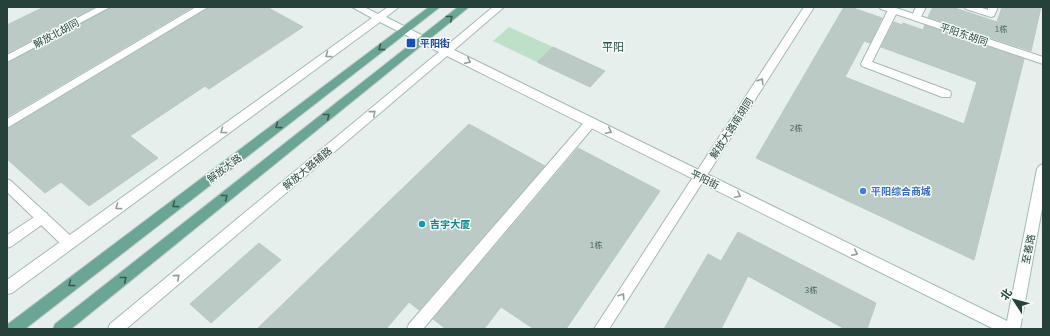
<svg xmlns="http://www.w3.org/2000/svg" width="1050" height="336" font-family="'Nunito Sans','Noto Sans SC',sans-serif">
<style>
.green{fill:#bfe0c8}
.building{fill:#bbcac4;stroke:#b8c9c2}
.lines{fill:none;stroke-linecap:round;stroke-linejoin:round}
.lane-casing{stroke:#a8b8b2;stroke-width:2}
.street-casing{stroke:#a8b8b2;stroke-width:2}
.secondary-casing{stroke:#a4bbb3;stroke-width:2}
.primary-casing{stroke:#c2cac8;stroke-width:2}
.lane{fill:#fff;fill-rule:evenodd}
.street{fill:#fff;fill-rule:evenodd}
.secondary{fill:#fff;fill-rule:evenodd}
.primary{fill:#6aa596;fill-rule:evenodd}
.oneway{stroke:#365b51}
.oneway2{stroke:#92a09c}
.transit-dot{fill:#1a4fb4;stroke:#f7fbf9;stroke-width:1.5}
.shop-dot{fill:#3f7fe0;stroke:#f7fbf9;stroke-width:1.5}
.culture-dot{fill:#0f9aa8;stroke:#f7fbf9;stroke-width:1.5}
.labels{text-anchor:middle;stroke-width:3;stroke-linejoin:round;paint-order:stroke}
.number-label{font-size:8px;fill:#4a645c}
.street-label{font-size:10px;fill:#24423a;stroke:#f7fbf9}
.transit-label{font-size:10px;font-weight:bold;fill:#164399;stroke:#f7fbf9;text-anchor:start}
.shop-label{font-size:10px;font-weight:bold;fill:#366cbe;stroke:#f7fbf9;text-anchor:start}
.culture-label{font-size:10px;font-weight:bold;fill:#0d838f;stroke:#f7fbf9;text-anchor:start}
.neighbourhood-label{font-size:11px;fill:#1f5548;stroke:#f7fbf9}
</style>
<rect width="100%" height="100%" fill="#e6efeb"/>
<!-- green -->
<path class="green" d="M509,27L553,47L537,62L493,41Z"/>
<!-- building -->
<path class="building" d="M44,7H95L7,53V25Z
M111,7H193L7,117V63Z
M209,7H267L303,27L209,89L205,86L130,136L158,158L89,206L61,182L45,193L7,159V129Z
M844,7H850L882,18L870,43L864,41L845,77L964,124L977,82L881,47L894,22L902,25L903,23L923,30L925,25L1024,59L974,260L756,158Z
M933,7H952L997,22L1002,7H1041L1031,51L928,17Z
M553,47L605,71L590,87L537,62Z
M469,124L545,166L419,310L409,302L386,329H257Z
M578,148L660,191L566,329H534L501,307L484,329H446L433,319Z
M738,232L876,303L867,329H845L748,276L721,329H664L708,254L721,261Z
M259,243L281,260L211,323L190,304Z"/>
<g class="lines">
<defs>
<path id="lane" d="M196,7H208L7,128V119Z
M893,7L898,10L872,62L950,91L951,94L950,97H942L862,66L861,64L888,10Z
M916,7H926L919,20L916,21L911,18Z
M964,7H979L988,10V7H998L994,16L991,17L966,9Z
M591,118L595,119L597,122L595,125L423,329H407L409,324L587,119Z
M42,212L47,213L48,217L47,221L12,246L7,248V235Z"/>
<path id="street" d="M98,7H110L7,62V55Z
M804,7H814L609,329H594Z
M879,7H893L1043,57V64L881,9Z
M7,179L11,181L74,239L76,243L74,247L69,249L64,247L7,192Z"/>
<path id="secondary" d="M352,7H364L378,14L388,7H399L386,17L445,47L493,7H504L454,50L1007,321L1037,169L1039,166L1043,164V203L1020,329H994L447,56L126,329H108L110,324L439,52L380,22L12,293L7,294V280L372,18Z"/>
<path id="primary" d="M429,7H440L25,329H7L8,324Z
M458,7H469L71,329H53L55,324Z"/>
</defs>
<!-- lane casing -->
<use href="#lane" class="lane-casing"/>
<!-- street casing -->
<use href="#street" class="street-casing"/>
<!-- secondary casing -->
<use href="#secondary" class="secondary-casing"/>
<!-- primary casing -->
<use href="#primary" class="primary-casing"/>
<!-- lane -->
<use href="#lane" class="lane"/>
<!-- street -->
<use href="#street" class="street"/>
<!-- secondary -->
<use href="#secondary" class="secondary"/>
<!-- primary -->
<use href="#primary" class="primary"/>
</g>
<!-- one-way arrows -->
<defs><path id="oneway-chevron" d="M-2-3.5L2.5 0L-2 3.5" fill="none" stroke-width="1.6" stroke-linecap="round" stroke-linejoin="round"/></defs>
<g class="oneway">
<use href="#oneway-chevron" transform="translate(450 18) rotate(-39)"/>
<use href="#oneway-chevron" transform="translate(381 48) rotate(143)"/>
<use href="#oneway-chevron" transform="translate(327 116) rotate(-39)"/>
<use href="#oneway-chevron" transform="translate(278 126) rotate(143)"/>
<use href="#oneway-chevron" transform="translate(225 197) rotate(-39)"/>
<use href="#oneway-chevron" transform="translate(175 205) rotate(143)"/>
<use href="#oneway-chevron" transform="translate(124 279) rotate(-39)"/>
<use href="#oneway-chevron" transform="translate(71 284) rotate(143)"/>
</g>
<g class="oneway2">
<use href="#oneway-chevron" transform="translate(328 55) rotate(144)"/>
<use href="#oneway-chevron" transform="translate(468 61) rotate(26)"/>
<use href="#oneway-chevron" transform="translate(761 81) rotate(-57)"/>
<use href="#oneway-chevron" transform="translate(373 113) rotate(-40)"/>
<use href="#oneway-chevron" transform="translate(223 131) rotate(144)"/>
<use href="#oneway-chevron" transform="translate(609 131) rotate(26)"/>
<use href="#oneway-chevron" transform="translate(738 195) rotate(26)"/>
<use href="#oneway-chevron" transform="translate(118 207) rotate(144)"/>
<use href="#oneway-chevron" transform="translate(855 253) rotate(26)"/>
<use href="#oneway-chevron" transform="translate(177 277) rotate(-40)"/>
<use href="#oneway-chevron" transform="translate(622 296) rotate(-57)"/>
</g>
<!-- markers -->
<rect class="transit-dot" x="406" y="38" width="10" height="10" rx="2"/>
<circle class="shop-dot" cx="863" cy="191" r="4"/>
<circle class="culture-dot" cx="422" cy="224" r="4"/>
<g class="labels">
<!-- number labels -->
<g class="number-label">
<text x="1001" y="32">1栋</text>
<text x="796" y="131">2栋</text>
<text x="596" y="248">1栋</text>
<text x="811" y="293">3栋</text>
</g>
<!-- street labels -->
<g class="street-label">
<text transform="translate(56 33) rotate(-28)" y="4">解放北胡同</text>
<text transform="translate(964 34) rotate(19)" y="4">平阳东胡同</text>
<text transform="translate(731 128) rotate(-57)" y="4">解放大路南胡同</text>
<text transform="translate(224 168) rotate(-37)" y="4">解放大路</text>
<text transform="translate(307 168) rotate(-40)" y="4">解放大路辅路</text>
<text transform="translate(705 179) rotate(26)" y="4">平阳街</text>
<text transform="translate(1028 249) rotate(-79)" y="4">至善路</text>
</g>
<!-- transit labels -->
<g class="transit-label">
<text x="420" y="47">平阳街</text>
</g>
<!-- shop labels -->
<g class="shop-label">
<text x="871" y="195">平阳综合商城</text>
</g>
<!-- culture labels -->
<g class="culture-label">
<text x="430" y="228">吉宇大厦</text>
</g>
<!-- neighbourhood labels -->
<g class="neighbourhood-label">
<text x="613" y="51">平阳</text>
</g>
</g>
<!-- border -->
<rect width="1050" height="336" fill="none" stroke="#24423a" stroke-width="16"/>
<!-- north arrow -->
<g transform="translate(1014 300) rotate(306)" stroke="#f7fbf9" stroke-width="3" paint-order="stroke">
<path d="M0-3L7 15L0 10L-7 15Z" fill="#24423a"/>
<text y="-6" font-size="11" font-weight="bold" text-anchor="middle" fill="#24423a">北</text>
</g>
</svg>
